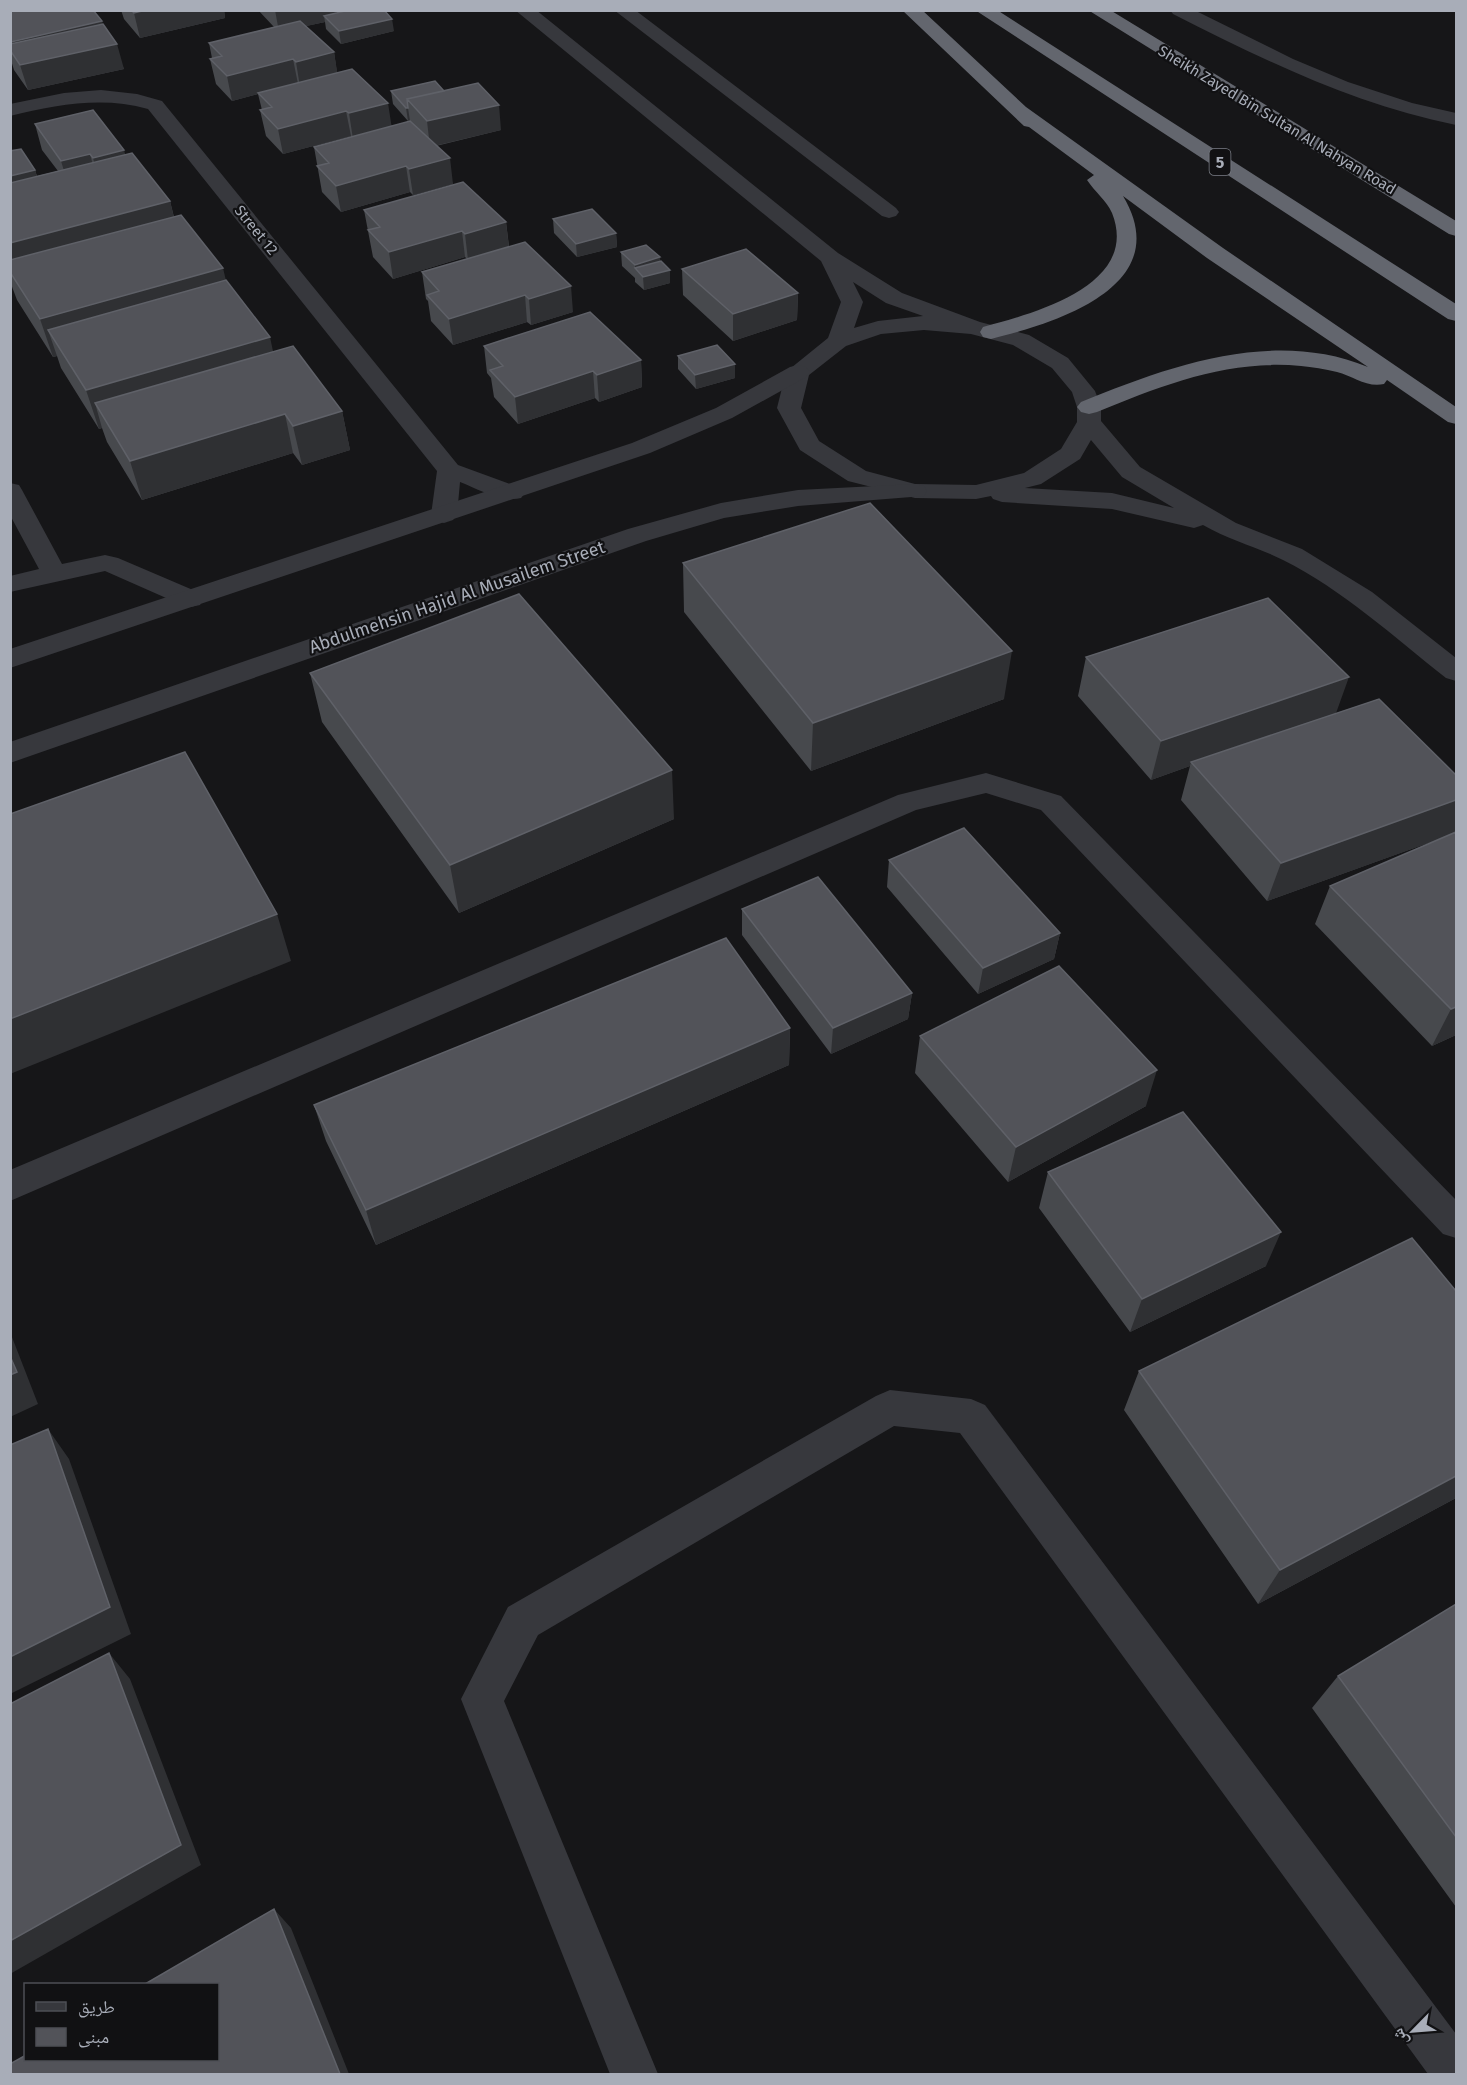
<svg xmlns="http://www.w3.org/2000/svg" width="1467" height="2085" font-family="'Fira Sans','Noto Naskh Arabic',sans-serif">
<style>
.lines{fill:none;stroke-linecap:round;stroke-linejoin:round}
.service{fill:#37383d;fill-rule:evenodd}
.minor{fill:#37383d;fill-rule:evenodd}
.tertiary{fill:#37383d;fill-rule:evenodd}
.motorway{fill:#63666e;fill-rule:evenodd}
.wall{fill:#47494d}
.shaded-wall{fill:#2f3033}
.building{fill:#525359;stroke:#5f6168;stroke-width:1.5}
.labels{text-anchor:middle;stroke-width:4.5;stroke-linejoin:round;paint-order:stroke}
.far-street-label{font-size:15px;fill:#a8adb8;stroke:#111113}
.shield{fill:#111113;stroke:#7b7e86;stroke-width:1.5}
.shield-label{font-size:16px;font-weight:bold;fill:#a8adb8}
.street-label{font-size:18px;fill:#a8adb8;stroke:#111113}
</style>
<rect width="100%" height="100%" fill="#161618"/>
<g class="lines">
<!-- service -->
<path class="service" d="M614,10H635L896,208L899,212L896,216L889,218L882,216Z
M10,483L19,485L22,490L62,564L105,555L118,558L200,593L204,599L200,605L191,607L182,605L105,571L10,592V576L39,569L10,515Z
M890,1390L971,1399L985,1405L1456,2034V2074H1428L960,1433L894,1426L538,1635L504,1701L658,2074H610L461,1699L508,1607L876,1396Z"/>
<!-- minor -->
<path class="minor" d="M515,10H536L838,253L902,293L980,322L1029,335L1068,358L1095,391L1101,407V421L1140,467L1236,523L1302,549L1372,592L1456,658V681L1446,678C1394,637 1343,590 1283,560C1257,547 1229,540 1203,525L1194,528L1112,509L1002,502L993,499L991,496L976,499L915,498L848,481L800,450L777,408L786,372L828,338L841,302L821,261ZM853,282L886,303L923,316L878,321L854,328L863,302ZM924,330L971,334L1013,345L1052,368L1072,392L1077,407V422L1061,449L1024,473L976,485L915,484L866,471L819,441L801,408L809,375L846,346L881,334ZM1091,440L1122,477L1174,508L1112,493L1025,488L1041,484L1080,459Z
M101,90L137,94L162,101L458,465L521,488L525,493L521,498C502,503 478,489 460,482L457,515L453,520L444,523L435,520L431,515L437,471L148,109C102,96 56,105 10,116V104L64,93Z
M986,773L1061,796L1456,1200V1238L1443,1234L1041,810L986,793L916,810L10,1201V1170L898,795Z"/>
<!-- tertiary -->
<path class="tertiary" d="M1170,10H1194L1293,59L1348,82L1412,103L1456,113V125C1355,105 1264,60 1173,14Z
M798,365L806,367L810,372L806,377L732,418L650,453L10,668V649L632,443L716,408L790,367Z
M915,484L924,486L927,491L924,496L798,506L724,518L646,541L10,763V742L628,529L721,503L798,490Z"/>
<!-- motorway -->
<path class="motorway" d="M902,10H922L1026,107L1223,248L1456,407V424L1448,422L1387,380L1384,384C1367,388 1353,376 1337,372C1325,369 1312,367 1301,366C1229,359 1162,385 1097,412L1089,414L1081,412L1077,407L1081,402C1169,366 1273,328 1368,367L1207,258L1123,196C1177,286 1056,323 991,339L983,337L980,332L983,327C1031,314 1141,286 1112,213C1106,200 1095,192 1087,180L1094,175L1029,127L1024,126Z
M975,10H997L1456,304V321L1448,319Z
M1088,10H1110L1456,221V236L1449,234Z"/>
</g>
<!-- wall -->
<path class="wall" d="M10,10L103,25L124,69L28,90L14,70L10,57Z
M121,10H224L225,18L140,38L124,19Z
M258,10H336V13L394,31L341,44L326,29L325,22L306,26L334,52L337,73L392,126L410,121H408L393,104L391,91H444L501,130L436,146L453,184L413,195L410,192L341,212L322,192L314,147L352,137L351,136L283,154L266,136L260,110H262L258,94L232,101L216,84L210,59L212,58L209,43L274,27Z
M35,124L125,154L170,201L174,217L226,280L273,352L342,411L350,450L302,465L293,453L142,500L107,442L102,428L99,429L61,368L57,356L53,357L17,300L11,284H10V151L35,170L37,176L58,171L42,150Z
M364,210L506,222L509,246L573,312L531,325L527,322L453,345L431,321L428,301L426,299L422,272L467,259L465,257L393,279L373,257Z
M553,219L616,233L617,247L577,257L554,233Z
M621,252L660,261L670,270V283L644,290L635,282V278L622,266Z
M682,269L798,293L797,320L733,341L683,295Z
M484,346L641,360L642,387L599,402L595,398L518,424L494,397L491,378L487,373Z
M678,356L735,364V378L696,389L678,369Z
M683,563L1004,699L811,771L684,612Z
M1086,657L1336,713L1456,775V1035L1432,1046L1315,924L1330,886L1450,835L1267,901L1181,800L1190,766L1151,780L1078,696Z
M310,673L674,819L459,913L322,722Z
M889,860L1060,933L1054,959L978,994L887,887Z
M742,909L912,993L908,1019L831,1054L742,935Z
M790,1028L789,1065L376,1245L326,1141L314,1105Z
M920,1036L1146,1106L1008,1182L915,1073Z
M1048,1172L1266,1266L1130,1332L1039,1208Z
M1456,1291V1498L1258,1604L1124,1410L1139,1371Z
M1456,1604V1907L1312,1708L1338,1676Z"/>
<!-- shaded-wall -->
<path class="shaded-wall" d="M146,10H224L225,18L140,38L134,13Z
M275,10H336L337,19L324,16L325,22L279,32Z
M392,19L394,31L341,44L339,31Z
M102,21L109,45L117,44L124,69L28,90L20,65L17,60L11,42Z
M334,52L338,77L300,87L296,62Z
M293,59L298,84L258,93V94L232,101L227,76Z
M388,103L392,129L353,139L349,113Z
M499,105L501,130L430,147L427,121Z
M406,108H408L410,121H408Z
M346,111L351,136L283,154L278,129Z
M124,150L131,176L100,184L93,158Z
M90,154L97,180L69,187L61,161Z
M450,158L453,184L413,195L409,169Z
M406,166L410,192L341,212L336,186Z
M35,170L43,196L10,204V176Z
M170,201L179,239L10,272V243Z
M506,222L509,248L468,260L465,234Z
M462,231L465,257L393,279L389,252Z
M616,233L617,247L577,257L576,244Z
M660,257L661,271L635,268V265Z
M223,268L232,306L48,330L57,356L53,357L40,319Z
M670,270V283L644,290L643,277Z
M571,286L573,312L531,325L529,299Z
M798,293L797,320L733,341V314Z
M525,295L527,322L453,345L449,319Z
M270,337L278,375L95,403L102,428L99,429L86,390Z
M641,360L642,387L599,402L597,375Z
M735,364V378L696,389L695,375Z
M593,371L595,398L518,424L515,397Z
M342,411L350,450L302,465L293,426Z
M285,414L293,453L142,500L130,461Z
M1012,651L1004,699L811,771L813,723Z
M1349,677L1335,716L1191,762L1190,766L1151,780L1161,741Z
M672,770L674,819L459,913L450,865Z
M1456,800V833L1267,901L1281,863Z
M277,914L291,961L10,1074V1019Z
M1060,933L1054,959L978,994L983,968Z
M912,993L908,1019L831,1054L833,1028Z
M1456,1007V1035L1432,1046L1451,1009Z
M790,1028L789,1065L376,1245L366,1210Z
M1157,1070L1146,1106L1008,1182L1016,1147Z
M1281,1232L1266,1266L1130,1332L1142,1299Z
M10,1332L38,1404L10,1417Z
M48,1429L69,1459L131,1634L10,1694V1657Z
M1456,1476V1498L1258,1604L1280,1570Z
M109,1653L130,1679L201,1865L10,1974V1941Z
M274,1909L291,1928L349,2074H340Z"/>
<!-- building -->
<path class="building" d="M10,10H93L102,21L11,42L10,40Z
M131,10H146L134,13Z
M349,10H384L392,19L339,31L324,16Z
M300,21L334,52L296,62L293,59L227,76L210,59L222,56L209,43Z
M103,24L117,44L20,65L10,50V44Z
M352,69L388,103L349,113L346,111L278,129L260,110L272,107L258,93Z
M435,81L444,91L407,99L408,108H406L391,91Z
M478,83L499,105L427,121L407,99Z
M93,110L124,150L93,158L90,154L61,161L35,124Z
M410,121L450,158L409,169L406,166L336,186L317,166L329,163L314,147Z
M21,149L35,170L10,176V151Z
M132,153L170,201L10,243V183Z
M463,182L506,222L465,234L462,231L389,252L368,230L380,227L364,210Z
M592,209L616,233L576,244L553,219Z
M181,215L223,268L40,319L10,272V260Z
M525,242L571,286L529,299L525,295L449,319L427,295L439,291L422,272Z
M646,245L660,257L635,265L621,252Z
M746,249L798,293L733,314L682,269Z
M661,261L670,270L643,277L635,268Z
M226,280L270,337L86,390L48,330Z
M590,312L641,360L597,375L593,371L515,397L490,370L503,366L484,346Z
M717,345L735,364L695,375L678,356Z
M293,346L342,411L293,426L285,414L130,461L95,403Z
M870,503L1012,651L813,723L683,563Z
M519,594L672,770L450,865L310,673Z
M1268,598L1349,677L1161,741L1086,657Z
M1379,699L1456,775V800L1281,863L1191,762Z
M185,752L277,914L10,1019V814Z
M964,828L1060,933L983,968L889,860Z
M1456,832V1007L1451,1009L1330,886Z
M818,877L912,993L833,1028L742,909Z
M726,938L790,1028L366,1210L314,1105Z
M1059,966L1157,1070L1016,1147L920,1036Z
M1183,1112L1281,1232L1142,1299L1048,1172Z
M1412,1238L1456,1291V1476L1280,1570L1139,1371Z
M10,1356L17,1372L10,1375Z
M48,1429L110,1607L10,1657V1445Z
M1456,1604V1837L1338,1676Z
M109,1653L181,1845L10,1941V1704Z
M274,1909L340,2074H10V2064L26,2055V2060H218V1984H145Z"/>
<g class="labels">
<!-- far-street labels -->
<g class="far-street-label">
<text transform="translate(1277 120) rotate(31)" y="5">Sheikh Zayed Bin Sultan Al Nahyan Road</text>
<text transform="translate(256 230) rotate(51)" y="5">Street 12</text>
</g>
<!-- shield labels -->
<rect class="shield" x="1209.5" y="149" width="21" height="26" rx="4.5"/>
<g class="shield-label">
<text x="1220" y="168">5</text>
</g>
<!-- street labels -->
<g class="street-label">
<text transform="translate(457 597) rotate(-19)" y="6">Abdulmehsin Hajid Al Musailem Street</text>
</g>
</g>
<!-- border -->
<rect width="1467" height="2085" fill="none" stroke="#a8adb8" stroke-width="24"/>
<!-- legend -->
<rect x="24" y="1983" width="195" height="78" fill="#111113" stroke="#4d4f55" stroke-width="1.5"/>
<rect x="36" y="2002" width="30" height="9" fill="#37383d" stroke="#4d4f55" stroke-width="1.5"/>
<text x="78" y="2013" font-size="18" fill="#a8adb8">طريق</text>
<rect x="36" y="2028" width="30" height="18" fill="#525359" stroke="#4d4f55" stroke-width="1.5"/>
<text x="78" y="2043" font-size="18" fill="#a8adb8">مبنى</text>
<!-- north arrow -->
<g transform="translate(1413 2031) rotate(245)" stroke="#111113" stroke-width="4.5" paint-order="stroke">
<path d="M0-4.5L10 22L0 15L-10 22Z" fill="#a8adb8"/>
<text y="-9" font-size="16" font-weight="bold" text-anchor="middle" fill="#a8adb8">ش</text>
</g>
</svg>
